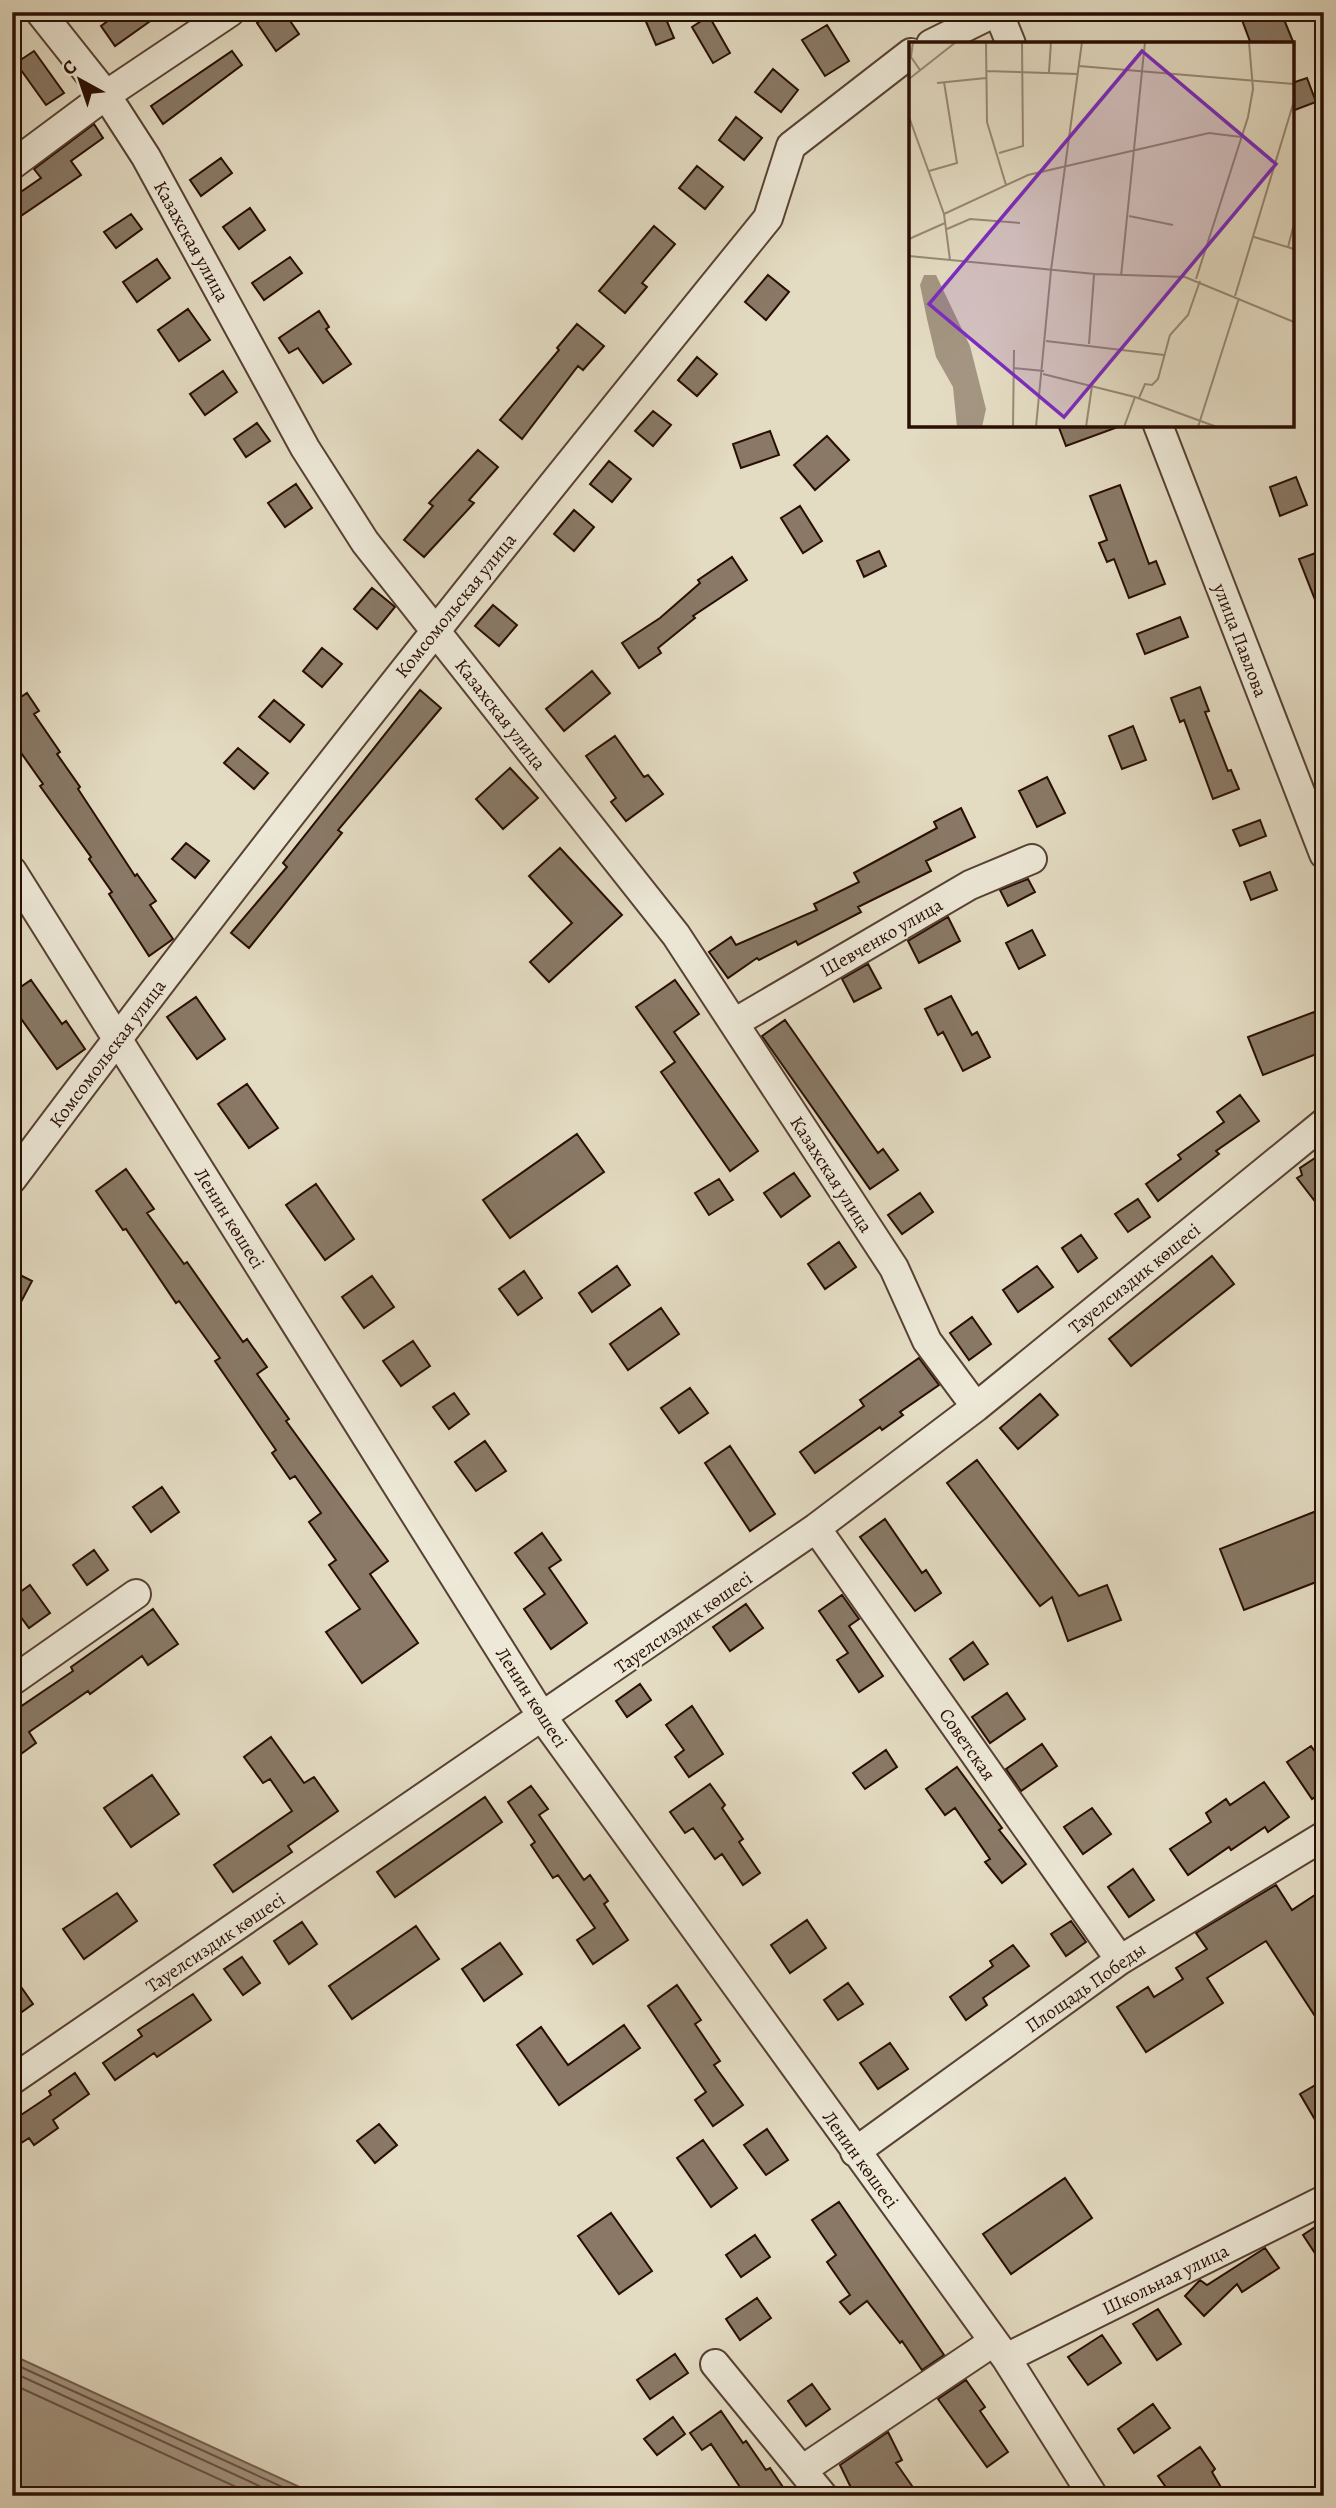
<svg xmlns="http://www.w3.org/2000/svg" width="1336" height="2508" font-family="Alegreya,serif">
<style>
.water{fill:#a39581;stroke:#725f4f;stroke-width:2}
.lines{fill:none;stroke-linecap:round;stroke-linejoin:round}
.shore{stroke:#665242;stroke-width:2}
.building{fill:#897966;stroke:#280e03;stroke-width:2}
.minor-casing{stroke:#574133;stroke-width:32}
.minor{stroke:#ede8d7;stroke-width:28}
.labels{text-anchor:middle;stroke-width:5;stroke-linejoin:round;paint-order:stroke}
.street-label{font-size:19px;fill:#280e03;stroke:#ede8d7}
.inset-road{fill:none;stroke:#988976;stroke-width:2}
.view{fill:#7b2cbf;fill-opacity:0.15;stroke:#7b2cbf;stroke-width:3.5}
.inset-edge{fill:none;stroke:#280e03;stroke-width:3.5}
</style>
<rect width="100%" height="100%" fill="#e3dbc2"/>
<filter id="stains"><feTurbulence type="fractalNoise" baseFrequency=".00286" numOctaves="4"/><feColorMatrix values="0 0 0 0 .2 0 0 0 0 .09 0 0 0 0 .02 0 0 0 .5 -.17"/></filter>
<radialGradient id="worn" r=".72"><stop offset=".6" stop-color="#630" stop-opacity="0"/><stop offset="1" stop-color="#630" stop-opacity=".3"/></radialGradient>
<!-- water -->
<path class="water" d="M12,2355L319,2496H12Z"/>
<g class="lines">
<!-- shore -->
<path class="shore" d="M12,2363L302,2496
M12,2372L281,2496
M12,2384L256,2496"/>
</g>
<!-- building -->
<path class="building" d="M120,12H163L115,46L101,26Z
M272,12H284L299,34L276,51L257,23Z
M655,12H663L674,38L656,45L644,17Z
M1239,12H1281L1294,44H1251Z
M709,16L730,53L713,63L692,27Z
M827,25L849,61L825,76L802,40Z
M34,51L64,93L46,105L16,63Z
M232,51L242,65L163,124L151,106Z
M773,69L798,90L781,112L755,92Z
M1307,78L1316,102L1292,111V83Z
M736,117L762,138L744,160L719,140Z
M94,124L103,138L71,161L81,175L12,222V198L41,178L34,169Z
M221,158L232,173L201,196L190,180Z
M697,166L723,187L705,209L679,188Z
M250,208L265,230L239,249L223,227Z
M131,214L142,229L116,248L104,232Z
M654,226L675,244L642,283L647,287L625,313L599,291Z
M290,257L302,273L264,300L252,283Z
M157,259L170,278L137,302L123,282Z
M768,275L789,292L766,320L745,302Z
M188,309L210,340L179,361L158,330Z
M319,311L329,327L326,329L351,364L323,383L298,348L289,353L279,338Z
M577,324L604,346L583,370L578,366L522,439L500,420L559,350L557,348Z
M697,357L717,374L697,396L678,380Z
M223,371L237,392L205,415L190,394Z
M653,411L671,425L653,446L635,431Z
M257,423L270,441L246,457L234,439Z
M1058,425H1117L1118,427L1066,446Z
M770,431L779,455L741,468L733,444Z
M827,436L849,460L815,490L794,465Z
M478,450L498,467L469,500L474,503L424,557L404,540L433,506L429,503Z
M609,461L631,479L612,502L590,484Z
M1296,477L1307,505L1280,516L1270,487Z
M296,484L312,508L285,527L268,503Z
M1120,485L1149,564L1156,561L1165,584L1129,598L1114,559L1107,562L1099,543L1107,540L1090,496Z
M800,506L822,541L803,553L781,518Z
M574,510L594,527L574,551L554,534Z
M1324,550V620H1323L1299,559Z
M879,551L886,566L864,577L857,561Z
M732,557L747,580L693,616L695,618L658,648L661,653L639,668L622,643L660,618L700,583L698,580Z
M372,588L395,607L377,629L354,609Z
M493,605L517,625L499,646L475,626Z
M1180,617L1188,637L1145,654L1137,634Z
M322,648L342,664L322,687L303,671Z
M592,671L610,693L564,731L546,709Z
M1200,687L1209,711L1205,712L1228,771L1231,770L1239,789L1213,799L1184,720L1180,722L1171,698Z
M420,690L441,708L338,830L342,833L249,948L231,933L287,867L283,863Z
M27,693L39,711L34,714L60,752L57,754L80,787L78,789L135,876L137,874L156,901L150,905L173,939L149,956L109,894L112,892L89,859L91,857L40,786L43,784L12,740V703Z
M274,700L304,725L290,742L259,717Z
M1133,726L1146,760L1122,769L1109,736Z
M615,736L644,777L648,775L663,794L626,821L611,802L616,798L586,756Z
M238,748L268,773L254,789L224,763Z
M510,768L538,798L503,829L476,799Z
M1047,777L1065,813L1037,827L1019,791Z
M961,808L975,837L926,861L931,871L858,907L861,912L798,945L796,941L759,960L757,958L728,978L709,952L731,937L736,945L817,910L814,904L859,882L854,873L937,828L934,822Z
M1260,820L1266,836L1240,846L1233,830Z
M186,843L209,861L195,878L172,859Z
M560,848L622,915L549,982L530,962L572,923L529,876Z
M1270,872L1277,890L1251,900L1244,882Z
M1028,879L1035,892L1008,906L1000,890Z
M948,917L960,941L919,963L908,941Z
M1032,930L1045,955L1019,969L1006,943Z
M868,964L881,988L854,1002L842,979Z
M31,980L62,1024L66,1021L85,1049L57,1069L12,1006V993Z
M675,980L699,1014L674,1032L758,1151L730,1171L661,1072L675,1062L636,1007Z
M951,996L972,1035L977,1032L990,1057L963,1071L943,1032L938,1035L925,1009Z
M196,997L225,1039L197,1059L167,1017Z
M1314,1012L1324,1037V1051L1263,1075L1248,1037Z
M785,1020L878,1153L883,1149L898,1170L870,1189L762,1036Z
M247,1084L278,1128L249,1148L218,1104Z
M1240,1095L1259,1121L1216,1151L1219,1154L1158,1201L1146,1184L1181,1159L1178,1155L1224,1122L1217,1112Z
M577,1134L604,1172L510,1238L483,1200Z
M1324,1152V1213L1297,1178L1302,1175L1300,1168Z
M126,1169L154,1209L147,1213L184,1264L187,1262L243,1342L247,1339L267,1367L257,1374L289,1419L286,1421L388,1561L370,1574L418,1643L362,1683L326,1632L360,1609L329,1565L336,1560L309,1522L321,1513L295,1476L290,1479L272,1453L276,1450L215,1361L220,1358L179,1301L176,1303L126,1229L123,1230L96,1191Z
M794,1173L810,1196L781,1217L764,1193Z
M719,1179L733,1200L709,1215L695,1193Z
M316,1184L354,1239L325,1260L286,1205Z
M920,1193L933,1212L902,1234L888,1215Z
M1138,1199L1150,1217L1128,1232L1115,1214Z
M1081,1235L1097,1258L1078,1272L1062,1248Z
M839,1242L856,1267L825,1289L808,1264Z
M1212,1256L1234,1284L1131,1366L1109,1339Z
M617,1266L630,1285L592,1312L579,1293Z
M1037,1266L1053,1287L1018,1312L1003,1290Z
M12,1271L32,1281L12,1319Z
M524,1271L542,1298L518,1315L499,1289Z
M372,1276L394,1307L364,1328L342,1297Z
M661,1308L679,1334L628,1370L610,1344Z
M972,1317L991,1344L969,1360L950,1333Z
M413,1341L430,1366L401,1386L383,1361Z
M919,1358L939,1385L900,1412L903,1415L882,1430L880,1427L815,1473L800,1452L864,1406L860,1400Z
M690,1388L708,1413L679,1433L661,1408Z
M454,1393L469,1414L449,1429L433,1407Z
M1040,1394L1058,1415L1018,1449L1000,1428Z
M485,1441L506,1471L476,1491L455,1462Z
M730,1446L775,1514L750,1531L705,1463Z
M977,1460L1079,1596L1107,1585L1121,1620L1068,1641L1052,1597L1040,1606L947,1483Z
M162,1487L179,1512L151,1532L133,1507Z
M1324,1508V1579L1244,1610L1220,1549Z
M885,1519L922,1573L926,1570L941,1593L915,1611L860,1537Z
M542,1533L561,1560L549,1568L587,1623L551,1649L524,1609L545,1594L515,1553Z
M94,1550L108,1570L87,1585L73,1565Z
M30,1585L50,1613L29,1628L12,1605V1598Z
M842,1595L859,1619L849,1626L883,1676L859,1692L837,1660L848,1653L819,1611Z
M746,1604L763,1628L730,1651L713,1627Z
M153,1609L178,1644L148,1665L142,1656L90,1694L88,1691L29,1732L36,1743L21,1754L12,1744V1708L14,1711L73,1671L71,1667Z
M973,1642L988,1664L964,1680L950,1659Z
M640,1684L651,1700L627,1717L616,1701Z
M1007,1693L1025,1719L990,1743L972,1717Z
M692,1706L723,1754L689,1777L675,1757L684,1750L666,1725Z
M271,1737L304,1783L314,1777L338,1811L288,1846L292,1852L233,1892L214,1865L292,1811L270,1779L263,1783L244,1757Z
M1042,1744L1057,1766L1021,1791L1006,1769Z
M1311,1746L1324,1764V1791L1312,1799L1287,1762Z
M886,1750L897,1767L865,1789L853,1773Z
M957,1767L1002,1828L999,1830L1026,1864L1002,1883L985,1862L990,1859L955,1808L945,1815L926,1789Z
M152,1775L179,1814L131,1847L104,1808Z
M1264,1782L1289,1817L1268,1832L1265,1827L1231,1850L1229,1847L1188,1875L1170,1849L1211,1822L1206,1813L1226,1799L1230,1805Z
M710,1784L725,1805L722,1808L743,1839L739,1842L760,1873L743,1885L722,1854L715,1859L693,1828L685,1833L670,1812Z
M531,1786L548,1809L539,1815L584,1880L590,1875L608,1901L604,1904L628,1940L593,1964L577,1940L595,1928L558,1875L553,1878L531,1845L535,1842L508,1802Z
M485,1797L502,1822L395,1897L377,1872Z
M1092,1808L1111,1834L1083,1854L1064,1827Z
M1133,1869L1154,1900L1129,1917L1108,1887Z
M1276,1885L1292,1910L1324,1889V2030L1266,1941L1207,1978L1223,2003L1146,2052L1117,2007L1148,1987L1154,1997L1183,1979L1176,1968L1207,1949L1196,1933Z
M117,1893L137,1921L84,1959L63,1929Z
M807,1920L826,1948L790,1973L771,1945Z
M1071,1921L1086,1942L1066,1956L1051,1934Z
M302,1922L317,1944L289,1964L274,1941Z
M416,1926L439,1959L352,2019L329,1986Z
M500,1943L522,1974L484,2001L462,1969Z
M1013,1945L1029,1966L983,1998L987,2005L966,2020L950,1997L993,1966L990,1961Z
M242,1957L260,1983L243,1995L224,1969Z
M12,1974L33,2004L12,2019Z
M848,1983L863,2004L838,2020L824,2000Z
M677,1985L701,2020L695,2024L720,2061L714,2065L743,2105L713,2126L695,2100L706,2092L648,2006Z
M193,1994L211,2020L157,2057L154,2053L115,2080L103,2063L142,2036L138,2030Z
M624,2025L640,2048L559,2105L517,2045L541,2027L568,2065Z
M890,2043L908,2069L878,2089L860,2063Z
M75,2073L89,2094L53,2120L58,2128L34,2145L29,2138L12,2149V2121L51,2095L49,2091Z
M1324,2080V2135L1300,2094Z
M379,2124L397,2145L375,2163L357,2141Z
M767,2129L788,2160L766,2175L744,2145Z
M703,2140L737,2188L711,2207L677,2158Z
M1065,2178L1092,2218L1011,2274L983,2234Z
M839,2202L944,2355L922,2370L902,2341L900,2343L867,2301L850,2314L840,2302L850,2295L827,2262L836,2255L812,2220Z
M611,2213L652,2271L619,2294L578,2236Z
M1324,2221V2267L1303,2235Z
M755,2235L770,2257L741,2277L726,2255Z
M1265,2248L1279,2268L1242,2292L1237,2284L1204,2316L1185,2296L1200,2280L1207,2285Z
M757,2298L771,2318L740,2340L726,2319Z
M1158,2309L1181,2344L1157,2360L1133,2324Z
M1102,2335L1121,2363L1088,2385L1068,2357Z
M675,2354L688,2373L650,2399L637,2380Z
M966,2380L985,2407L980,2411L1008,2452L987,2467L938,2399Z
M812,2384L830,2409L806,2426L788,2401Z
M1153,2404L1170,2428L1134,2453L1118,2429Z
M721,2411L743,2443L746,2441L766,2470L770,2468L789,2496H746L711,2444L702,2450L690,2433Z
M673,2417L685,2434L657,2455L644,2439Z
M888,2432L902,2460L896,2463L919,2496H855L840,2465Z
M1200,2447L1215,2469L1212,2472L1226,2496H1172L1158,2476Z"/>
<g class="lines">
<defs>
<path id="minor" d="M40,12L106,95L146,157L305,448L365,542L676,935L894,1268L927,1341L976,1407
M998,12L1011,44
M931,44L996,12
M12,165L106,95L230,12
M1158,425L1324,854
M12,871L543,1718L1006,2358L1093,2496
M734,1023L970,885L1032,859
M12,1179C256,852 511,535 768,218L791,146L911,53
M816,1528L1120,1960
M12,1681L136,1594
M12,2080L816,1528L976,1407L1324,1123
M855,2152L1120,1960L1324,1836
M1006,2358L1324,2200
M715,2364L823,2496
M802,2470L993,2342"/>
</defs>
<!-- minor casing -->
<use href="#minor" class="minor-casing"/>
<!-- minor -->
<use href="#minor" class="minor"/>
</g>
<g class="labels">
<!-- street labels -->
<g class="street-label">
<text transform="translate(192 241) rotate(61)" y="7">Казахская улица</text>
<text transform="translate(455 605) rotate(-51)" y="7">Комсомольская улица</text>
<text transform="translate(1241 640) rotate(69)" y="7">улица Павлова</text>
<text transform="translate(501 714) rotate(52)" y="7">Казахская улица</text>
<text transform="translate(881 937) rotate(-30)" y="7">Шевченко улица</text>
<text transform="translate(107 1053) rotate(-53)" y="7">Комсомольская улица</text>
<text transform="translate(832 1174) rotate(57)" y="7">Казахская улица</text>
<text transform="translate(230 1218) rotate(58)" y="7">Ленин көшесі</text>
<text transform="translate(1134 1278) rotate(-39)" y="7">Тауелсиздик көшесі</text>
<text transform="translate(683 1622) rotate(-35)" y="7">Тауелсиздик көшесі</text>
<text transform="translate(532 1697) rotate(57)" y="7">Ленин көшесі</text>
<text transform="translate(968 1744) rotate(55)" y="7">Советская</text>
<text transform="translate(215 1942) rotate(-34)" y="7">Тауелсиздик көшесі</text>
<text transform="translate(1085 1987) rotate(-35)" y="7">Площадь Победы</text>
<text transform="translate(861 2159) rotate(54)" y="7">Ленин көшесі</text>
<text transform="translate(1165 2279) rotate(-26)" y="7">Школьная улица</text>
</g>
</g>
<!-- overview -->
<g transform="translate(909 42)">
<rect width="385" height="385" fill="#e3dbc2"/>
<path d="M15,233H27L61,304L77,367L73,385H48L44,345L27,315L18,277L11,243Z" fill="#a39581"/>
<path class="inset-road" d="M4,0L2,15L11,28M77,0L78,80L97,143M170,24L385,42M77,29L169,32M140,30L142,0M0,37L47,0M28,41L77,36M0,75L35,172L41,218M90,111L114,104L113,0M20,129L48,121L35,40M35,172L119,133L300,91L332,95M220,174L264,183M38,187L61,177L111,181M345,195L385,207M0,197L36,181M379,205L385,182M0,214L186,232L276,235L385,280M212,234L236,0M287,237L339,75L344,47L340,0M326,254L385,59M137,299L255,313M180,302L185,233M104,326L135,329M134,332L226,355L308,385M230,356L236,342L243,343L249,337L261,293L279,273L291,239M104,385L105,308M127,385L142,228L173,0M177,385L183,344M215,385L226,355M289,385L330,256"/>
<path class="view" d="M233,9L367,122L155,375L20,262Z"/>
<rect width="385" height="385" class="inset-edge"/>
</g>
<!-- margin -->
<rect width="1336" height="2508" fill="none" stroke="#e3dbc2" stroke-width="42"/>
<rect x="14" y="14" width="1308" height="2480" fill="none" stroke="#280e03" stroke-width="3.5"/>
<rect x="21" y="21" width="1294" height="2466" fill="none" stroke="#280e03" stroke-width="2"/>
<!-- north arrow -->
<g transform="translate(80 80) rotate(320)" stroke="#ede8d7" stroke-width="5" paint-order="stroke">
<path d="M0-5L12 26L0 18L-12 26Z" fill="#280e03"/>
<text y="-10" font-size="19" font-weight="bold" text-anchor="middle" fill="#280e03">С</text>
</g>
<rect width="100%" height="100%" filter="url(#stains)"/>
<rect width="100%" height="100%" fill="url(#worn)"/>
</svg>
